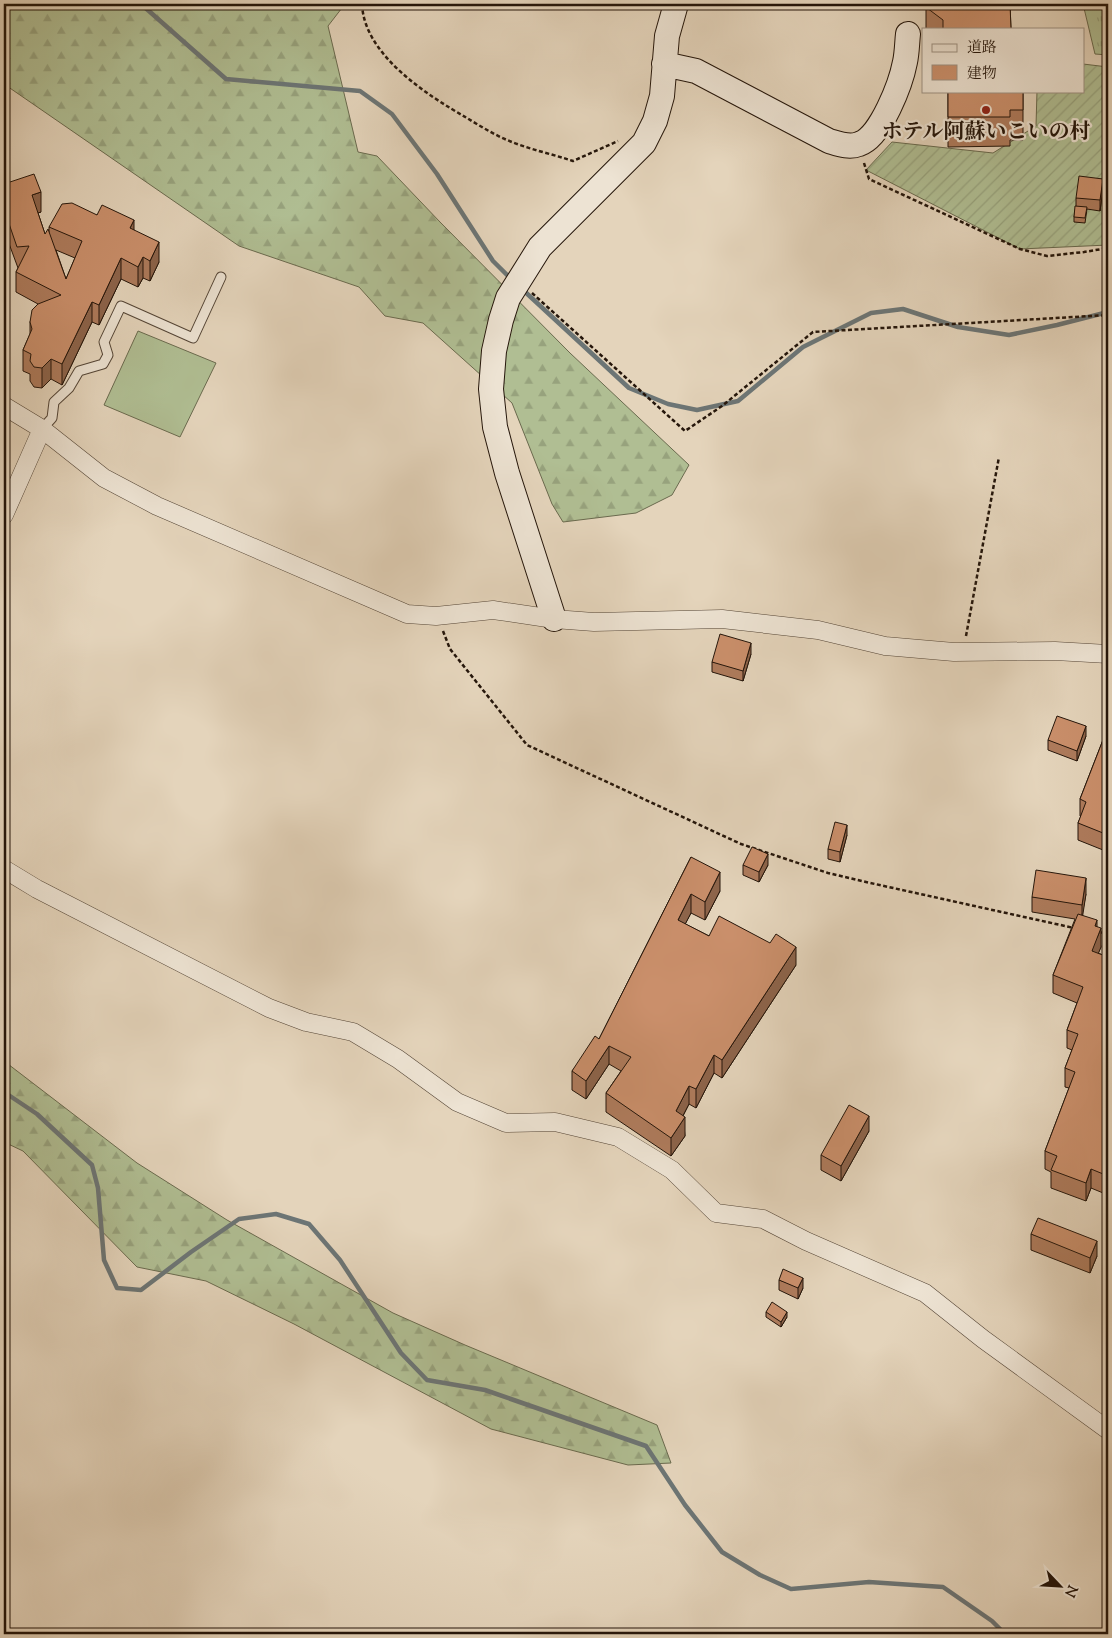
<svg xmlns="http://www.w3.org/2000/svg" width="1112" height="1638" font-family="'Sorts Mill Goudy','Noto Serif JP',serif">
<style>
.grass{fill:url(#grass-tufts);stroke:#6a6a4e}
.forest{fill:url(#forest-firs);stroke:#6a6a4e}
.garden{fill:url(#garden-furrows);stroke:#6a6a4e}
.pitch{fill:#b0be93;stroke:#6a6a4e}
.lines{fill:none;stroke-linecap:round;stroke-linejoin:round}
.stream{stroke:#6c7575;stroke-width:4.5}
.lane-casing{stroke:#544536;stroke-width:11}
.street-casing{stroke:#544536;stroke-width:19}
.secondary-casing{stroke:#24150a;stroke-width:26}
.path{stroke:#24150a;stroke-width:2.5;stroke-dasharray:4 2.5;stroke-linecap:butt}
.lane{stroke:#ede3d3;stroke-width:9}
.street{stroke:#ede3d3;stroke-width:18}
.secondary{stroke:#ede3d3;stroke-width:24}
.wall{fill:#ae7b5c;stroke:#24150a;fill-rule:evenodd}
.shaded-wall{fill:#8d644b;stroke:#24150a}
.building{fill:#ca8f6b;stroke:#24150a}
.poi-dot{fill:#8f2418;stroke:#ede3d3;stroke-width:2}
.labels{text-anchor:middle;stroke-width:4.5;stroke-linejoin:round;paint-order:stroke}
.poi-label{font-size:21px;font-weight:bold;fill:#24150a;stroke:#ede3d3}
</style>
<defs>
<pattern id="grass-tufts" width="24" height="20" patternUnits="userSpaceOnUse" patternTransform="scale(1.25)"><rect width="24" height="20" fill="#b0be93"/><path d="M3 7l-1-3M5 7V3M7 7l1-3M15 17l-1-3M17 17v-4M19 17l1-3" fill="none" stroke="#97a27d"/></pattern>
<pattern id="forest-firs" width="22" height="20" patternUnits="userSpaceOnUse" patternTransform="scale(1.25)"><rect width="22" height="20" fill="#b0be93"/><path d="M5 1l3.5 6h-7zM16 11l3.5 6h-7z" fill="#97a27d"/></pattern>
<pattern id="garden-furrows" width="10" height="10" patternUnits="userSpaceOnUse" patternTransform="scale(1.25)"><rect width="10" height="10" fill="#b0be93"/><path d="M-1 1l2-2M0 10L10 0M9 11l2-2" fill="none" stroke="#97a27d"/></pattern>
</defs>
<rect width="100%" height="100%" fill="#e4d4bb"/>
<filter id="stains"><feTurbulence type="fractalNoise" baseFrequency=".004" numOctaves="4"/><feColorMatrix values="0 0 0 0 .2 0 0 0 0 .09 0 0 0 0 .02 0 0 0 .5 -.17"/></filter>
<radialGradient id="worn" r=".72"><stop offset=".6" stop-color="#630" stop-opacity="0"/><stop offset="1" stop-color="#630" stop-opacity=".3"/></radialGradient>
<!-- grass -->
<path class="grass" d="M1083,4H1108V55L1095,54Z"/>
<!-- forest -->
<path class="forest" d="M4,4H345L328,26L358,152L377,156L440,222L570,353L689,465L672,495L636,513L563,522L552,504L512,403L423,323L385,316L359,287L239,246L4,84Z
M4,1061L137,1163L227,1220L393,1313L465,1345L657,1425L671,1463L628,1465L491,1429L294,1324L206,1281L137,1267L23,1151L4,1142Z"/>
<!-- garden -->
<path class="garden" d="M1083,64L1108,67V245L1020,249L866,170L892,142L993,153L1036,126L1037,91H1083Z"/>
<!-- pitch -->
<path class="pitch" d="M138,331L216,363L180,437L104,405Z"/>
<g class="lines">
<!-- stream -->
<path class="stream" d="M141,4L226,79L360,91L392,114L437,174L493,261L511,279
M522,289L629,388L668,404L697,410L738,401L803,347L871,313L903,309L958,327L1009,335L1057,325L1108,312
M4,1092L37,1114L92,1165L98,1188L104,1260L117,1288L141,1290L191,1252L239,1219L276,1214L309,1224L340,1260L401,1353L427,1380L485,1390L646,1446L685,1505L722,1552L760,1575L791,1589L869,1582L943,1587L992,1621L1005,1634"/>
<defs>
<path id="lane" d="M42,429L52,418L54,402L69,388L79,371L103,364L108,355L104,342L121,306L193,338L221,277"/>
<path id="street" d="M4,406L42,429L104,478L157,506L407,614L436,616L493,610L554,619L594,622L722,619L818,630L885,646L954,652L1055,651L1108,654
M4,515L42,429
M4,869L37,889L269,1008L306,1022L353,1032L398,1059L457,1102L506,1123L555,1122L618,1137L672,1170L716,1213L763,1219L806,1241L925,1293L983,1339L1108,1430"/>
<path id="secondary" d="M664,64L696,71L829,141C839,144 849,148 859,144C881,137 901,83 905,62C907,53 907,43 908,34
M554,619L507,473L495,427L491,389L494,351L501,320L508,298L540,247L644,143L655,121L662,96L667,36L676,4"/>
</defs>
<!-- lane casing -->
<use href="#lane" class="lane-casing"/>
<!-- street casing -->
<use href="#street" class="street-casing"/>
<!-- secondary casing -->
<use href="#secondary" class="secondary-casing"/>
<!-- path -->
<path class="path" d="M362,4C364,55 427,95 467,118C480,126 493,134 507,140C528,149 552,154 573,161L618,141
M864,163L869,179L1020,249L1047,256L1084,252L1108,248
M532,293L685,431L722,406L813,332L1108,315
M443,631L450,649L527,745L741,844L828,873L866,882L1074,928
M966,636L999,457
M1099,932L1108,934"/>
<!-- lane -->
<use href="#lane" class="lane"/>
<!-- street -->
<use href="#street" class="street"/>
<!-- secondary -->
<use href="#secondary" class="secondary"/>
</g>
<!-- wall -->
<path class="wall" d="M926,4H1010L1011,29H926Z
M948,91H1023V140H1010V146L948,147Z
M4,184L41,212L38,213L45,234L49,233V227L97,215L134,230L159,262L150,281L143,278L138,287L121,279L99,325L92,322L62,385L51,379L42,388L34,387L30,381V374L23,371V350L30,334V322L38,304L16,292V272L18,268L4,230ZM56,250L75,258L66,279Z
M1103,189L1100,211L1087,209L1085,223L1074,222V217L1076,206V198Z
M751,654L743,681L712,672V662Z
M1108,727V852L1078,840V823L1081,816H1080V799Z
M1086,736L1077,761L1048,750V740Z
M847,835L840,862L828,859V849Z
M691,857L720,891L705,920L691,913L685,924L709,936L796,965L722,1078L714,1073L696,1108L689,1104L683,1116L685,1136L671,1156L606,1112V1093L621,1071L609,1064L586,1099L572,1090V1071L599,1039Z
M743,865H768L759,882L743,875Z
M1086,894L1082,915L1097,927L1101,947L1098,953L1108,957V1195L1091,1188L1086,1201L1051,1188V1172L1045,1169V1151L1069,1088L1065,1087V1068L1072,1050L1067,1048V1030L1077,1003L1053,993V975L1075,919L1032,912V897Z
M869,1131L841,1181L821,1170V1155Z
M1031,1234L1097,1256L1090,1273L1031,1250Z
M779,1280L803,1288L798,1299L779,1290Z
M766,1312L787,1317L781,1327L766,1317Z"/>
<!-- shaded-wall -->
<path class="shaded-wall" d="M1103,179V189L1100,211V200Z
M41,192V212L32,215V195Z
M134,220V240L130,228Z
M159,242V262L150,281V261Z
M143,257V278L138,287V267Z
M121,258V279L99,325V305Z
M92,302V322L62,385V364Z
M51,359V379L42,388V368Z
M751,643V654L743,681V671Z
M1086,726V736L1077,761V751Z
M847,825V835L840,862V852Z
M768,854V865L759,882V872Z
M720,872V891L705,920V902Z
M1086,878V894L1082,920V905Z
M691,894V913L678,938V920Z
M1097,920V938L1101,928V947L1092,969V951L1095,926Z
M796,947V965L722,1078V1060Z
M609,1046V1064L586,1099V1081Z
M714,1055V1073L696,1108V1089Z
M689,1086V1104L676,1129V1111Z
M869,1116V1131L841,1181V1166Z
M685,1117V1136L671,1156V1138Z
M1091,1169V1188L1086,1201V1183Z
M1097,1241V1256L1090,1273V1258Z
M803,1278V1288L798,1299V1288Z
M787,1312V1317L781,1327V1322Z"/>
<!-- building -->
<path class="building" d="M927,4H1010L1011,29H943V20L927,8Z
M948,91H1023V110H1010V117H948Z
M34,174L41,192L32,195L45,234L48,229L66,279L82,241L49,227L62,204L72,203L97,215L102,205L134,220L130,228L159,242L150,261L143,257L138,267L121,258L99,305L92,302L62,364L51,359L42,368L34,367L30,361L31,354L23,350L32,329L30,322L32,310L38,304L61,295L16,272L29,246L17,247L4,209V184Z
M1079,176L1103,179L1100,200L1076,198Z
M1075,206L1087,207L1085,218L1074,217Z
M720,634L751,643L743,671L712,662Z
M1057,716L1086,726L1077,751L1048,740Z
M1108,727V835L1078,823L1086,802L1080,799Z
M835,822L847,825L840,852L828,849Z
M752,847L768,854L759,872L743,865Z
M691,857L720,872L705,902L691,894L678,920L709,936L719,916L770,943L776,934L796,947L722,1060L714,1055L696,1089L689,1086L676,1111L685,1117L671,1138L606,1093L631,1057L609,1046L586,1081L572,1071L595,1036L599,1039Z
M1036,870L1086,878L1082,905L1032,897Z
M1078,914L1097,920L1095,926L1101,928L1092,951L1108,957V1176L1091,1169L1086,1183L1051,1170L1057,1156L1045,1151L1075,1072L1065,1068L1078,1034L1067,1030L1083,987L1053,975Z
M849,1105L869,1116L841,1166L821,1155Z
M1038,1218L1097,1241L1090,1258L1031,1234Z
M783,1269L803,1278L798,1288L779,1280Z
M772,1302L787,1312L781,1322L766,1312Z"/>
<!-- markers -->
<circle class="poi-dot" cx="986" cy="110" r="5"/>
<g class="labels">
<!-- poi labels -->
<g class="poi-label">
<text x="986" y="138">ホテル阿蘇いこいの村</text>
</g>
</g>
<!-- margin -->
<rect width="1112" height="1638" fill="none" stroke="#e4d4bb" stroke-width="20"/>
<rect x="5" y="5" width="1102" height="1628" fill="none" stroke="#24150a" stroke-width="2.5"/>
<rect x="10" y="10" width="1092" height="1618" fill="none" stroke="#24150a"/>
<!-- legend -->
<rect x="922" y="28" width="162" height="65" fill="#ede3d3" stroke="#9d9183"/>
<rect x="932" y="44" width="25" height="8" fill="#ede3d3" stroke="#9d9183"/>
<text x="967" y="52" font-size="15" fill="#24150a">道路</text>
<rect x="932" y="65" width="25" height="15" fill="#ca8f6b" stroke="#9d9183"/>
<text x="967" y="78" font-size="15" fill="#24150a">建物</text>
<!-- north arrow -->
<g transform="translate(1060 1586) rotate(115)" stroke="#ede3d3" stroke-width="4" paint-order="stroke">
<path d="M0-4L9 19L0 12L-9 19Z" fill="#24150a"/>
<text y="-8" font-size="14" font-weight="bold" text-anchor="middle" fill="#24150a">N</text>
</g>
<rect width="100%" height="100%" filter="url(#stains)"/>
<rect width="100%" height="100%" fill="url(#worn)"/>
</svg>
